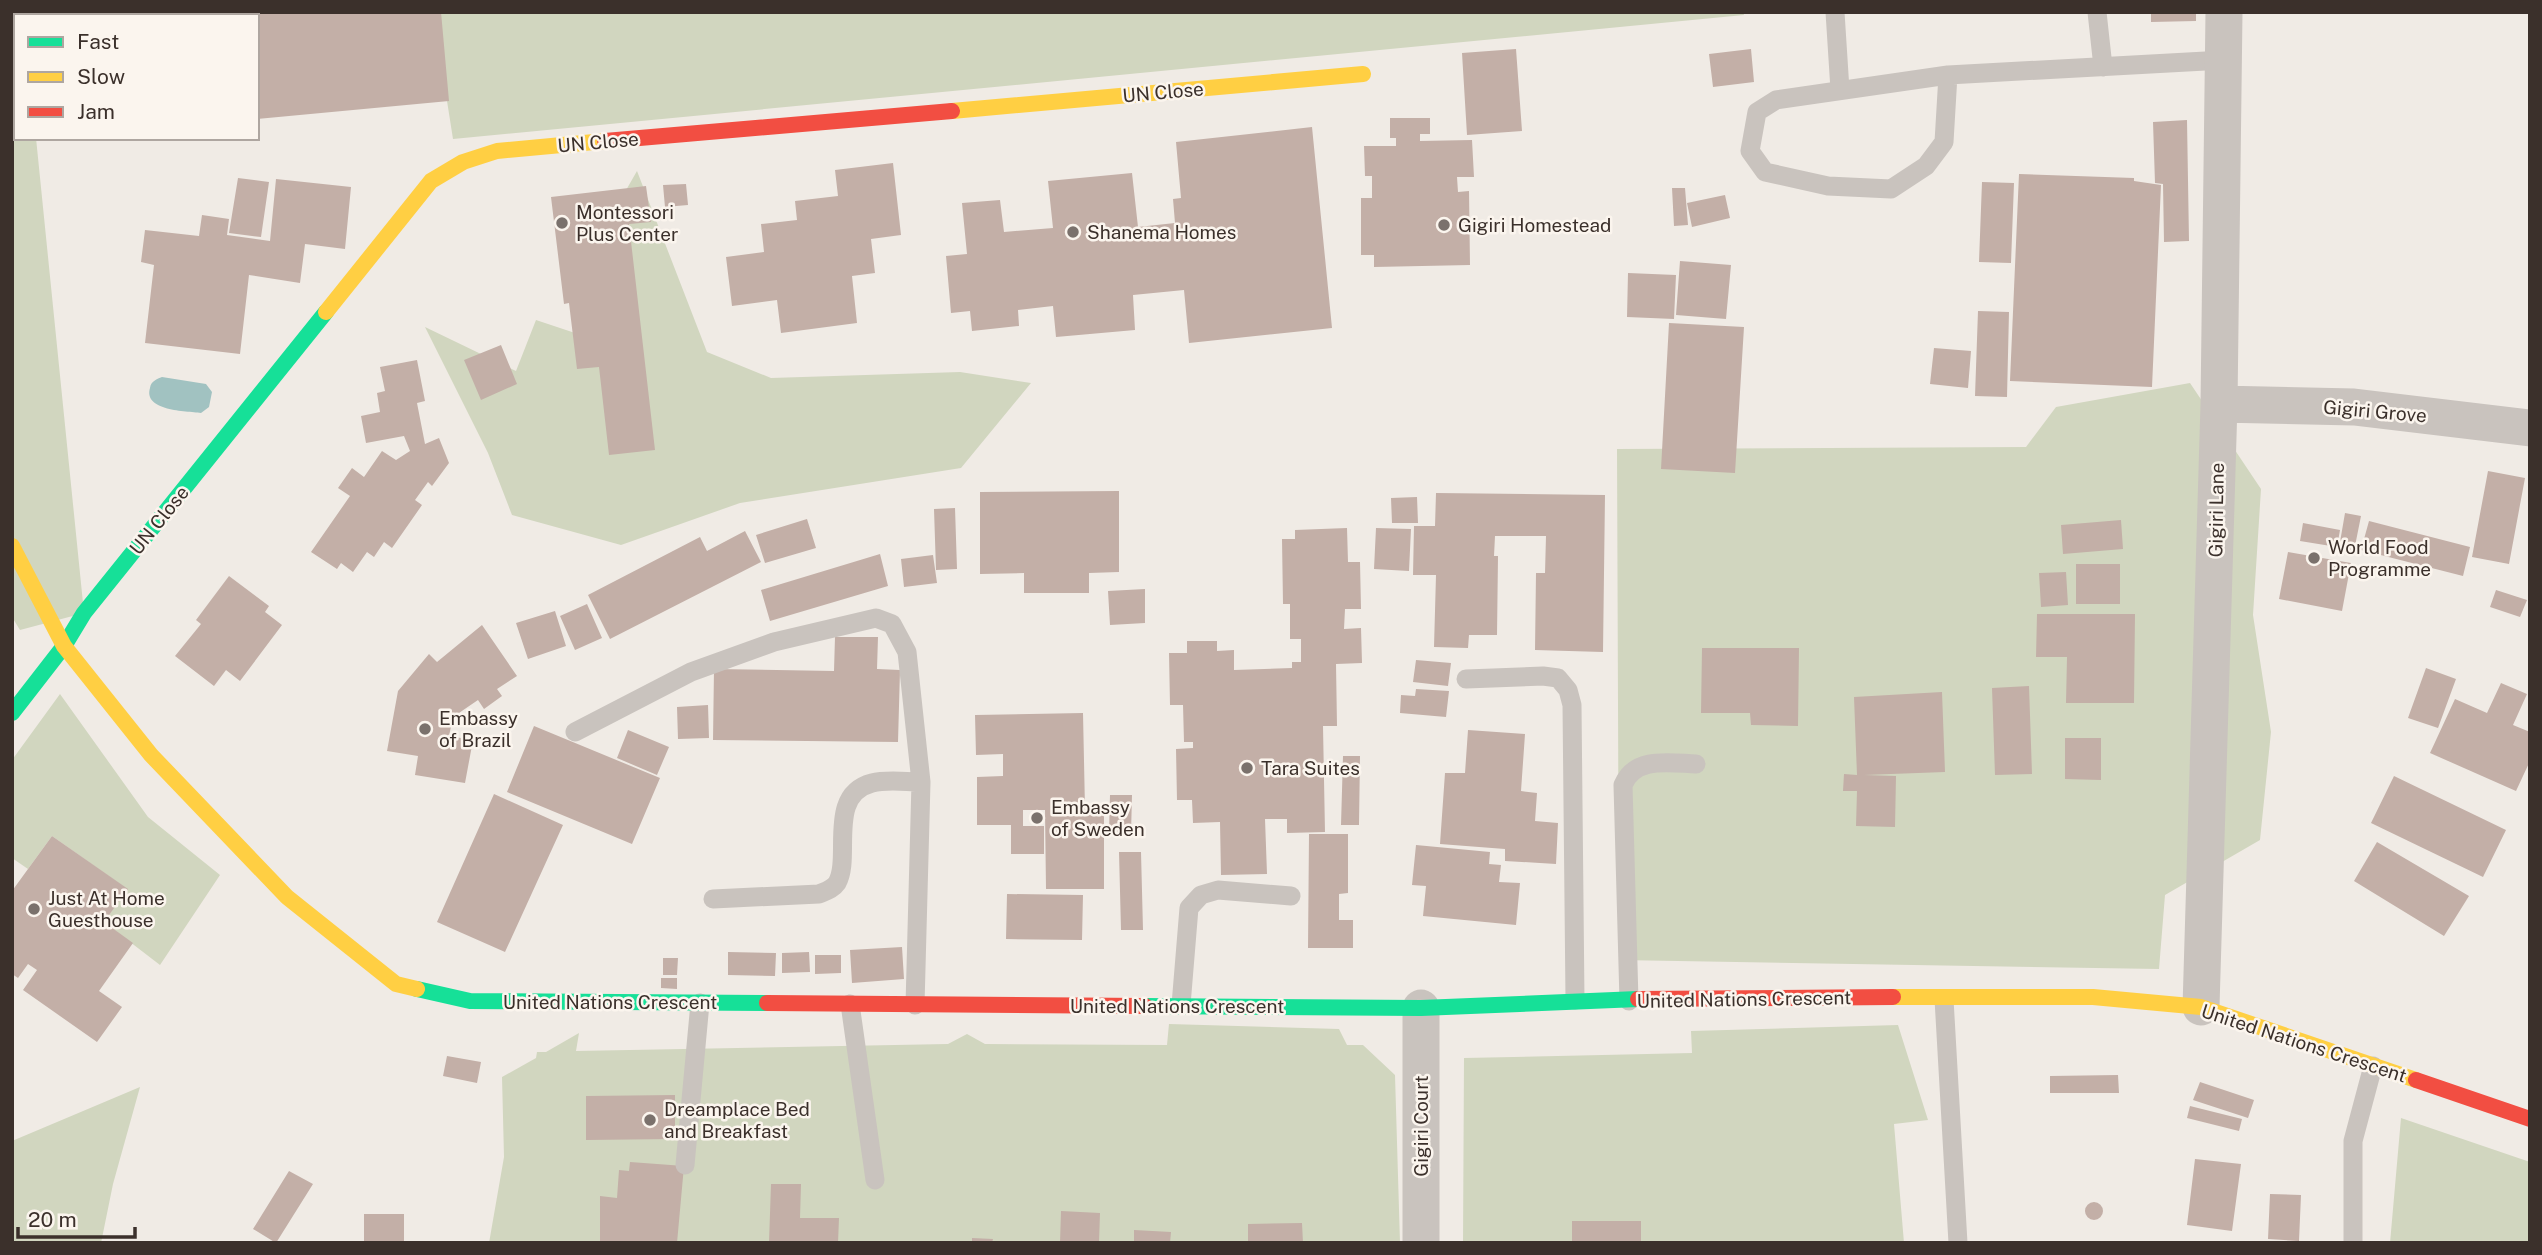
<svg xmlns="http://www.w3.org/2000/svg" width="2542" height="1255" font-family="'Public Sans',sans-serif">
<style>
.green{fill:#d1d6bf}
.water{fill:#a1c2c1}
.building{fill:#c3afa7}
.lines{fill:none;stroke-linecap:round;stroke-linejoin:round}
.lane{stroke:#c9c3be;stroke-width:19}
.street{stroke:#c9c3be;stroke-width:37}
.fast{stroke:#16e098;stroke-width:16}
.slow{stroke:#ffcf43;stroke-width:16}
.jam{stroke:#f24e42;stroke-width:16}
.poi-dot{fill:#7a716c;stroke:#fbf5ee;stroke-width:2.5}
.labels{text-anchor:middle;stroke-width:5;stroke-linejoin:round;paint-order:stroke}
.street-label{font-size:19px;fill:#3b302b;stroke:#fbf5ee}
.poi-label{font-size:19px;fill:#3b302b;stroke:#fbf5ee;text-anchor:start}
</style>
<rect width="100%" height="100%" fill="#f0ebe5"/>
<!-- green -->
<path class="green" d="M12,12H23V16H16V138H36L84,613L20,630L12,617Z
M433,12H1743L1744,15L453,139Z
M637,171L707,352L771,378L960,372L1031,383L961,468L740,503L621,545L512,515L488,453L425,327L516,371L536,320L593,339L582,267Z
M2190,383L2261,489L2253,615L2271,732L2260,840L2165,895L2159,969L1619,960L1617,449L2026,447L2056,407Z
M60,694L148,817L220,875L160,965L104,922L127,889L52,836L28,869L12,858V760Z
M1169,1024L1339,1029L1347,1045H1363L1395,1075L1400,1243H489L504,1157L502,1077L536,1058L537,1052H546L579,1033L576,1051L948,1044L967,1034L985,1044L1167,1045Z
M1898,1025L1928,1120L1894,1124L1904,1243H1463L1464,1058L1692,1053L1691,1031Z
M140,1087L113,1184L101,1243H12V1141Z
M2401,1118L2530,1162V1243H2390Z"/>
<!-- water -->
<path class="water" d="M162,377L206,384L212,392L209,407L201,413C186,411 143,411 150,388C151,381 157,379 162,377Z"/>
<!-- building -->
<path class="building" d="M182,12H441L449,101L257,119V16H182Z
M2151,12H2196V21L2151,22Z
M1516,49L1522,131L1467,135L1462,53Z
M1751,49L1754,82L1713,87L1709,54Z
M1390,118H1430V134H1420V141L1472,140L1474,177H1457L1458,192L1469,191L1470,265L1374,267V255H1361V198H1372V176H1365L1364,146H1396V138H1390Z
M2187,120L2189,241L2164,242L2163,184L2155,183L2153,122Z
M1312,127L1332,328L1189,343L1184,290L1133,295L1135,330L1056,337L1053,306L1018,310L1019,326L972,331L970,311L951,313L946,256L967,254L962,203L1000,200L1004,232L1053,228L1048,181L1132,173L1138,227L1175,223L1173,199L1181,198L1176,142Z
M893,163L901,235L871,239L875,273L852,276L857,323L781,333L777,300L732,306L726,257L764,252L761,224L797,220L795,201L838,196L835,170Z
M2019,174L2134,178V181L2161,185L2152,387L2010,381Z
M238,178L269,182L261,237L229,233Z
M276,179L351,187L345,249L305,244L300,283L249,275L240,354L145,343L154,265L141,262L145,230L199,236L202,215L229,219L227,235L270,241Z
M1982,182L2014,183L2011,263L1979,262Z
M686,184L688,205L665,207L663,185Z
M646,186L651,222L629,224L655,450L609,455L599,367L577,369L569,303L564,304L551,197Z
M1672,188H1685L1688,225L1674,226Z
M1725,195L1730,218L1692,227L1687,203Z
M1680,261L1731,265L1726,319L1676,315Z
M1628,273L1676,275L1674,319L1627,317Z
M1978,311L2009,312L2007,397L1975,396Z
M1669,323L1744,327L1735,473L1661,469Z
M501,345L517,384L481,400L464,360Z
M1934,348L1971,351L1968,388L1930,384Z
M417,360L425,401L417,403L425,444L439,438L449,463L432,486L428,482L415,500L422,505L392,548L384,542L374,557L367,552L353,572L341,563L337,569L311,552L350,496L338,488L352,468L364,477L382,451L396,460L410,451L404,436L366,443L361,416L380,412L377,393L385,391L380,367Z
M2488,471L2525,478L2509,564L2472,557Z
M1119,491V572L1089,573V593H1024V573L980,574V492Z
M1436,493L1605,495L1603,652L1535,650L1536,573H1545L1546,536H1495L1494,556H1498L1497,635H1469L1468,648L1434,647L1436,575H1413L1414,526H1435Z
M1417,497L1418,523H1392L1391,498Z
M955,508L957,569L936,570L934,509Z
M2345,513L2361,516L2354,551L2339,548Z
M807,519L816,548L765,563L756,535Z
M2121,520L2123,549L2063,554L2061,525Z
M2369,521L2470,547L2463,576L2361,550Z
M2303,523L2340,530L2337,547L2300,541Z
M1347,528L1348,562H1360L1361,609H1345L1344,629L1361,628L1362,663L1336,664L1337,726H1323L1325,832L1287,833V819H1265L1267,874L1221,875L1220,822L1193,823L1192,800H1177L1176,749L1193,748V742H1184L1183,705H1170L1169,653H1187V641H1217V651L1234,650V670L1292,668V662H1301V639H1290V604H1283L1282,539H1295V530Z
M1376,528L1411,529L1409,571L1374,569Z
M745,531L761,562L610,639L588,595L700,537L707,551Z
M2288,552L2351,563L2342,611L2279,599Z
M880,554L888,586L770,621L761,590Z
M933,555L937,583L904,587L901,559Z
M2076,564H2120V604H2076Z
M2066,572L2068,605L2041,607L2039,573Z
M229,576L269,606L265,612L282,625L240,681L226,670L214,686L175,656L201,624L196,620Z
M1145,589V623L1110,625L1108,591Z
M2496,590L2527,600L2520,617L2490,607Z
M587,604L602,638L575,650L560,616Z
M555,611L566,646L528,659L516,623Z
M2037,614H2135L2134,703H2066L2067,657H2036Z
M482,625L517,676L497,689L502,696L484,709L478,700L453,717L449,736L473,740L465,783L415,775L418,756L387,751L398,691L429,654L437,662Z
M835,637H878L877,669L900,670L898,742L713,740L714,669L834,671Z
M1702,648H1799L1798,726L1751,725L1750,713H1701Z
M1416,660L1451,663L1448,686L1413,682Z
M2426,668L2456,679L2438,728L2408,718Z
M2501,683L2527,694L2513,725L2530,732V761L2516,791L2430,753L2455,699L2487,713Z
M2029,686L2032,774L1995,775L1992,688Z
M1416,689L1449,691L1446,717L1400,713L1401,695L1415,696Z
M1942,692L1945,772L1864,775L1896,776L1895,827L1856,826L1857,791H1843L1844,774L1857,775L1854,697Z
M708,705L709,738L678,739L677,707Z
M1083,713L1085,809H1104V889H1046L1045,810H1023V826H1044V854H1011V825H977V777L1003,776V754L976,755L975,715Z
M534,726L660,778L632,844L507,792Z
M628,730L669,747L657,775L617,758Z
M1468,730L1525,734L1521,791L1537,793L1535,821L1558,823L1556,864L1505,861V849L1440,844L1445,773H1465Z
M2065,738H2101V780L2065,779Z
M1343,756H1360L1359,825H1341Z
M2394,776L2506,830L2483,877L2371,823Z
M494,794L563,825L505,952L437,922Z
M1110,795H1132L1131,834L1109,833Z
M1309,834H1348V893L1339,894V920H1353V948H1308Z
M52,836L128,889L104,922L133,943L99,991L122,1007L97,1042L23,990L37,970L28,964L18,978L12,974V891Z
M2377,842L2469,896L2444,936L2354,881Z
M1416,845L1490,852L1489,864L1501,865L1499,882L1520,883L1516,925L1423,916L1426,886L1412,885Z
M1119,852H1141L1143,930H1121Z
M1007,894L1083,895L1082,940L1006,939Z
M902,947L904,979L852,983L850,950Z
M728,952L776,953L775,976L728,975Z
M809,952L810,972L782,973V953Z
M815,955H841V973L815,974Z
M663,958H678L677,975H663Z
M661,978H677V989L661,988Z
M447,1056L481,1062L477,1083L443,1076Z
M2118,1075L2119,1093H2050V1076Z
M2200,1082L2254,1100L2248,1118L2193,1100Z
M675,1095V1139L586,1140V1096Z
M2190,1106L2242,1119L2239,1131L2187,1118Z
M2195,1159L2241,1164L2232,1231L2187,1225Z
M630,1162L684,1166L677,1243H600V1196L617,1198L619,1170L629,1171Z
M289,1171L313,1184L276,1243L253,1229Z
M771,1184H801L800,1218H839L838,1243H769Z
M2270,1194L2301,1195L2299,1241L2268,1239Z
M2085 1211a9 9 0 1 1 18 0a9 9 0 1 1-18 0Z
M1061,1211L1100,1213L1099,1243H1060Z
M364,1214H404V1243H364Z
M1572,1221H1641V1243H1572Z
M1302,1223L1303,1243H1248V1224Z
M1134,1230L1171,1232L1170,1243H1134Z
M972,1238L993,1239L992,1243H972Z"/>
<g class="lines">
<!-- lane -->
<path class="lane" d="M1835,12L1840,90
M2097,12L2103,67
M1948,75L1944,142L1926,166L1891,189L1828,186L1765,172L1750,151L1757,112L1776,100L1948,75L2224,60
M13,109L15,124
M1466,679L1543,676L1558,678L1568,690L1572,705L1575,1000
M575,732L691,672L774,642L876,618L892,624L907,652L921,782L915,1005
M713,899L819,894C826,891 833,889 837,883C852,857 826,795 872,783C887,779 906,782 921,782
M1944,999L1958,1243
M1629,1001L1623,785C1635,756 1669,763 1696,764
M850,1004L875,1180
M1181,1005L1189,908L1201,895L1218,890L1291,896
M685,1165L700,1003
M2353,1243V1141L2373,1066"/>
<!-- street -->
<path class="street" d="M2219,404L2354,407L2530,428
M2201,1007L2219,404L2224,12
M1421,1008V1243"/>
<!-- fast -->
<path class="fast" d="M12,713L64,646L84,613L326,312
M417,989L470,1001L767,1003
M1145,1006L1421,1008L1638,999"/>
<!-- slow -->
<path class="slow" d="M952,111L1363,74
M326,312L431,181L463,162L497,151L605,141
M12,546L64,646L151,755L287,897L396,984L417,989
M1893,997H2093L2201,1007L2416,1080"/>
<!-- jam -->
<path class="jam" d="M605,141L952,111
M1638,999L1893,997
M767,1003L1145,1006
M2416,1080L2530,1119"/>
</g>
<!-- markers -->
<g class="poi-dot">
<circle cx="562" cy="223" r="7"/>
<circle cx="1444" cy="225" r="7"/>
<circle cx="1073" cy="232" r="7"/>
<circle cx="2314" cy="558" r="7"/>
<circle cx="425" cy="729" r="7"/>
<circle cx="1247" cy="768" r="7"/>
<circle cx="1037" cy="818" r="7"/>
<circle cx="34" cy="909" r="7"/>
<circle cx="650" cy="1120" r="7"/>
</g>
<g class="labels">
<!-- street labels -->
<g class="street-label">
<text transform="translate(1163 92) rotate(-5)" y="7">UN Close</text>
<text transform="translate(598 142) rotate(-5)" y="7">UN Close</text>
<text transform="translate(2375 411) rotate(5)" y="7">Gigiri Grove</text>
<text transform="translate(2216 510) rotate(-89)" y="7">Gigiri Lane</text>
<text transform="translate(159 520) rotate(-51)" y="7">UN Close</text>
<text transform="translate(1744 999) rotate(-1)" y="7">United Nations Crescent</text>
<text x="610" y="1009">United Nations Crescent</text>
<text x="1177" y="1013">United Nations Crescent</text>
<text transform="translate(2304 1043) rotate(18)" y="7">United Nations Crescent</text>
<text transform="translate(1421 1126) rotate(-90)" y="7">Gigiri Court</text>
</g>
<!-- poi labels -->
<g class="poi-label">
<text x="576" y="219">Montessori<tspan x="576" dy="22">Plus Center</tspan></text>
<text x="1458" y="232">Gigiri Homestead</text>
<text x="1087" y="239">Shanema Homes</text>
<text x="2328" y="554">World Food<tspan x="2328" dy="22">Programme</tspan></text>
<text x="439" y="725">Embassy<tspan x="439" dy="22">of Brazil</tspan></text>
<text x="1261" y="775">Tara Suites</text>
<text x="1051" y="814">Embassy<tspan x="1051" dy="22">of Sweden</tspan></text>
<text x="48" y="905">Just At Home<tspan x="48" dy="22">Guesthouse</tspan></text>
<text x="664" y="1116">Dreamplace Bed<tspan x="664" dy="22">and Breakfast</tspan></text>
</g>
</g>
<!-- border -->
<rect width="2542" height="1255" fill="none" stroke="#3b302b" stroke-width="28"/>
<!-- legend -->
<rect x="14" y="14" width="245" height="126" fill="#fbf5ee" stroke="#aea6a0" stroke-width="2"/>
<rect x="28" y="37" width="35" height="10" fill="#16e098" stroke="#aea6a0" stroke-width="2"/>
<text x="77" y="49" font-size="21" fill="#3b302b">Fast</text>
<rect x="28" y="72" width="35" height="10" fill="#ffcf43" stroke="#aea6a0" stroke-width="2"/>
<text x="77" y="84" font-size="21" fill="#3b302b">Slow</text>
<rect x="28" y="107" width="35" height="10" fill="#f24e42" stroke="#aea6a0" stroke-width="2"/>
<text x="77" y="119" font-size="21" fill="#3b302b">Jam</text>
<!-- scale -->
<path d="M18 1227v10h117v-10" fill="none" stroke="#3b302b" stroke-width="3.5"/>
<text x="28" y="1227" font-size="21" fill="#3b302b" stroke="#fbf5ee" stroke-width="5" paint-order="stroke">20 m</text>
</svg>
